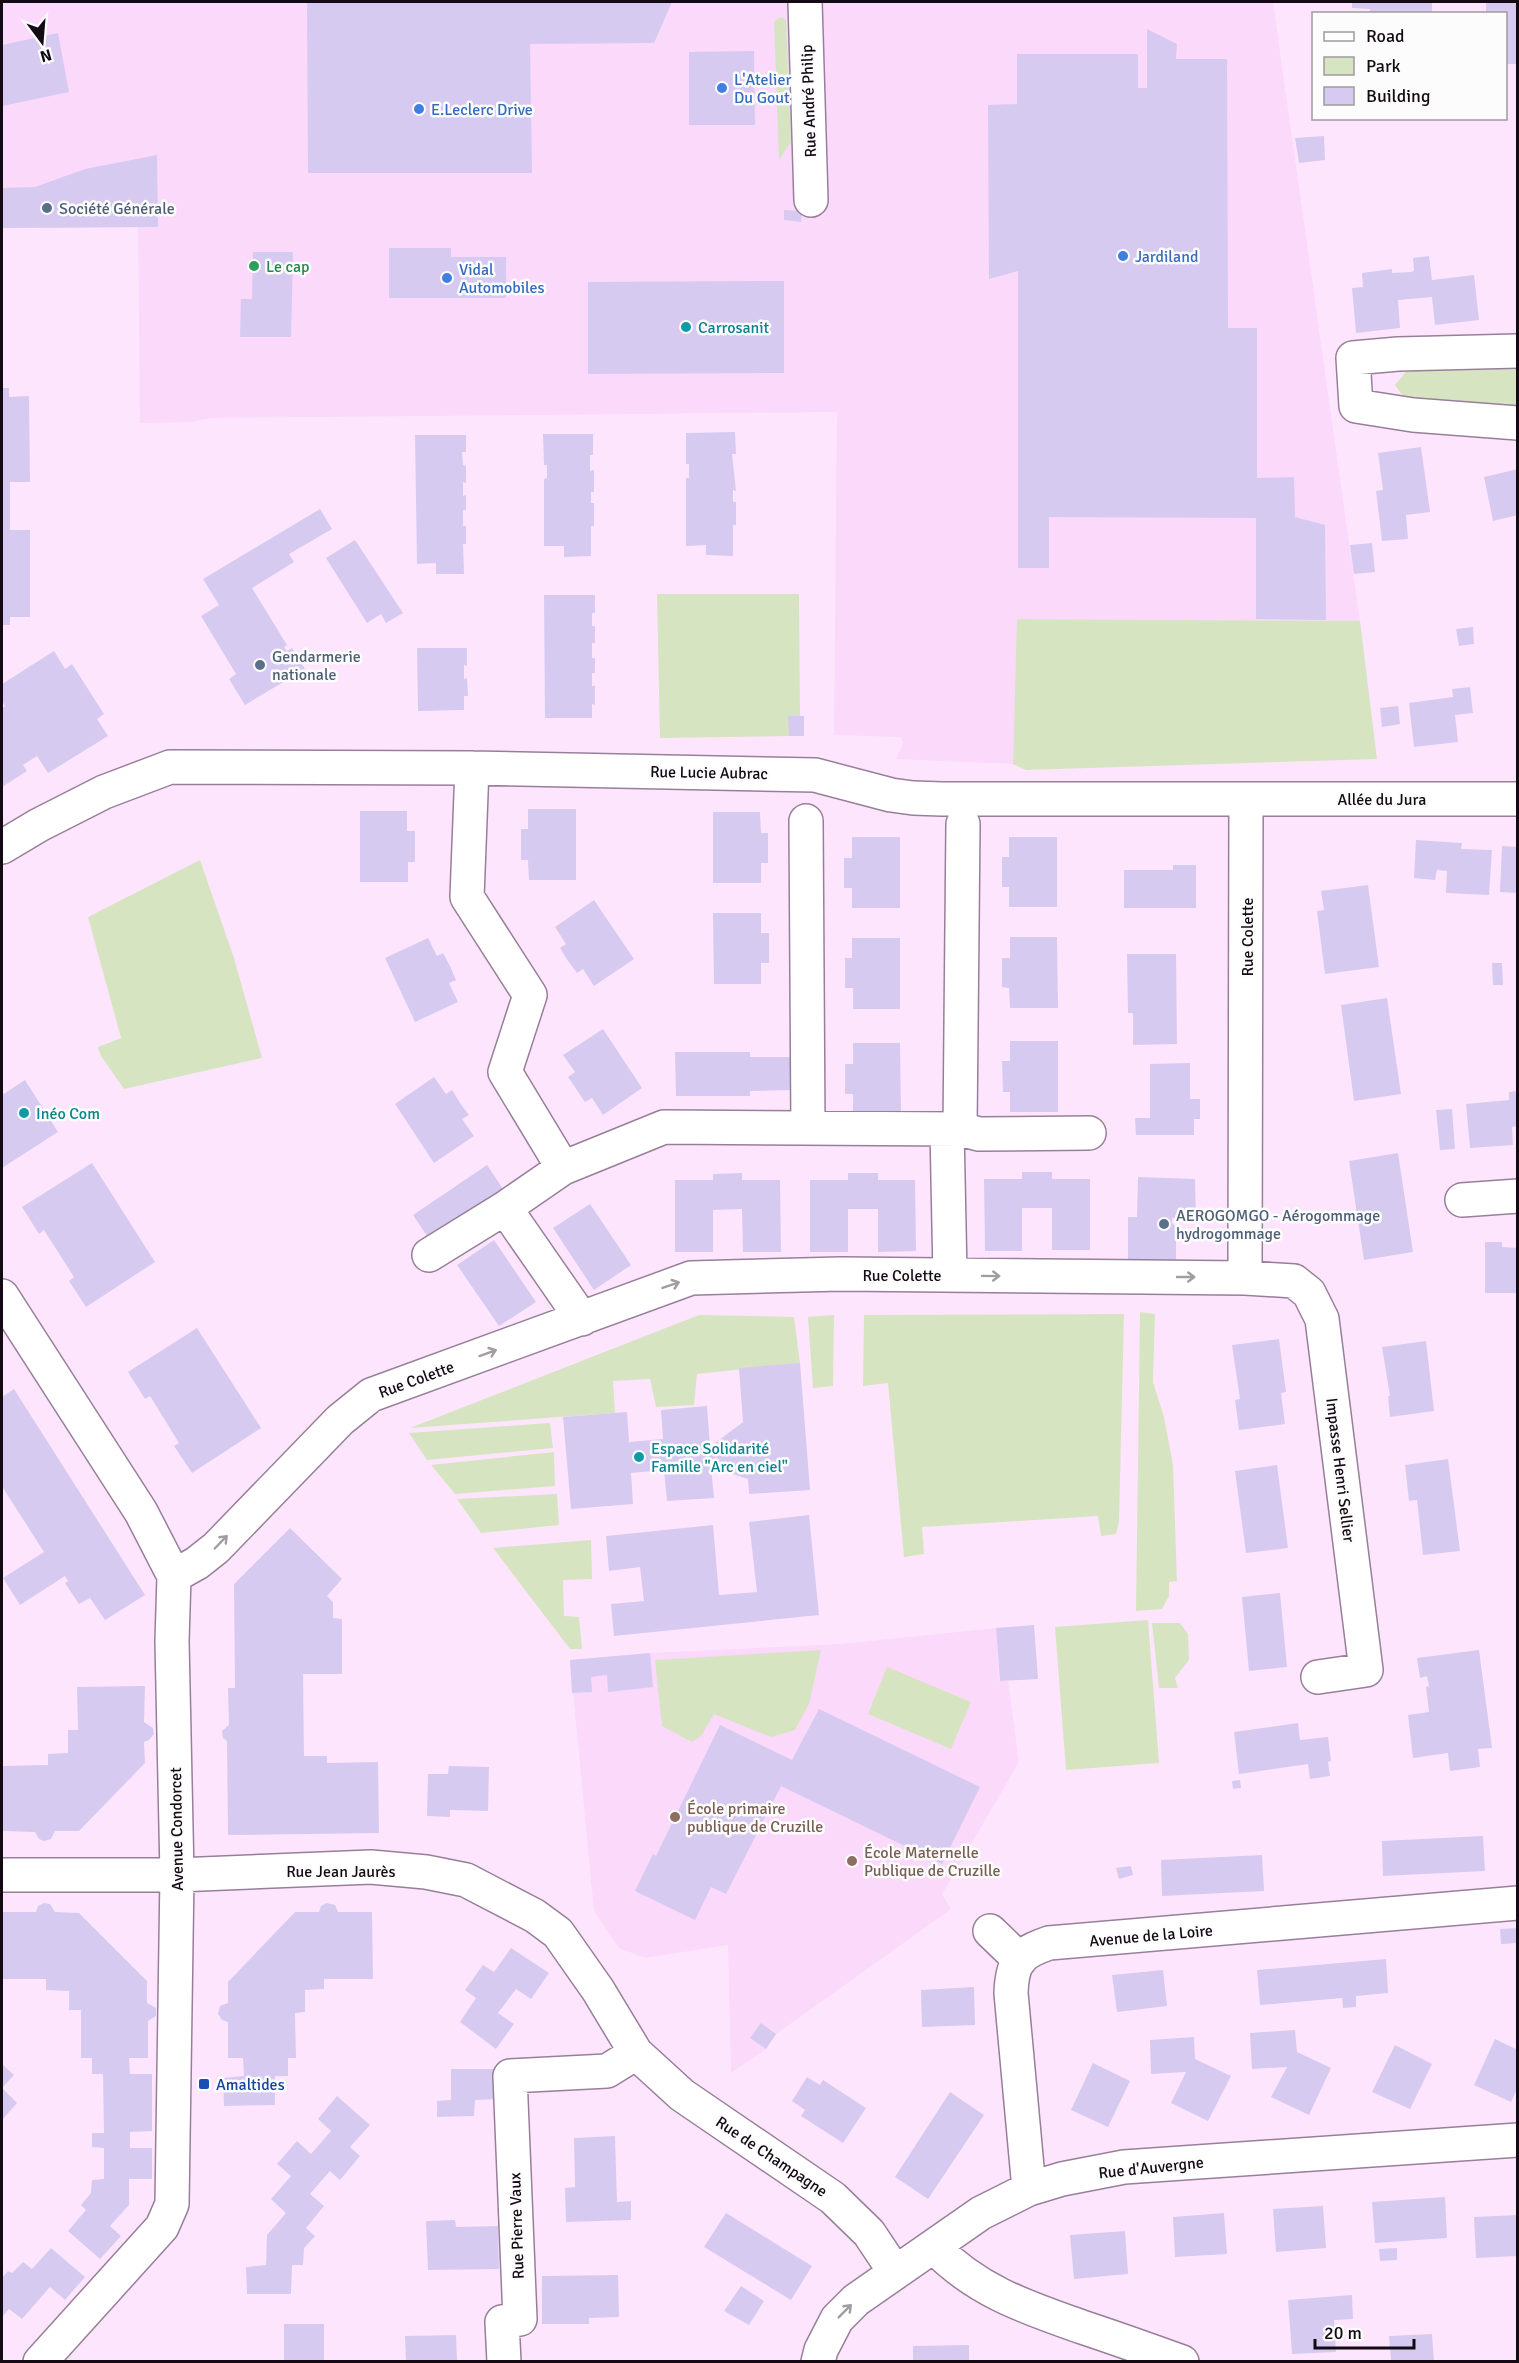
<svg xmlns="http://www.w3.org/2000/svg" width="1519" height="2363" font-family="Signika,sans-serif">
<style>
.built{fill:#fad9fb}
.green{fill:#d7e4c2}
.building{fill:#d7caf0}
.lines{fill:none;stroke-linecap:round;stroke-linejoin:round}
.street-casing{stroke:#987f99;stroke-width:36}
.street{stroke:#fff;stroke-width:33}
.oneway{stroke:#a19da1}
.shop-dot{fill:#3f7fe0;stroke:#fcfcfc;stroke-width:2}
.service-dot{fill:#5c6f8a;stroke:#fcfcfc;stroke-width:2}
.leisure-dot{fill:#2e9e5b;stroke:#fcfcfc;stroke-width:2}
.culture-dot{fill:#0f9aa8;stroke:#fcfcfc;stroke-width:2}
.education-dot{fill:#8d6e63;stroke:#fcfcfc;stroke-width:2}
.transit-dot{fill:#1a4fb4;stroke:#fcfcfc;stroke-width:2}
.labels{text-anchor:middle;stroke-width:5;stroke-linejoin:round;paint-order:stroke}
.shop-label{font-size:16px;fill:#366cbe;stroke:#fcfcfc;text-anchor:start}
.street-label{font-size:16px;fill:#130a13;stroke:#fcfcfc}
.service-label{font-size:16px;fill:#4e5e75;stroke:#fcfcfc;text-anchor:start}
.leisure-label{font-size:16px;fill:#27864d;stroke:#fcfcfc;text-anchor:start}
.culture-label{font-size:16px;fill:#0d838f;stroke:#fcfcfc;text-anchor:start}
.education-label{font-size:16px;fill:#785e54;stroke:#fcfcfc;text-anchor:start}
.transit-label{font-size:16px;fill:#164399;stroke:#fcfcfc;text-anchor:start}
</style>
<rect width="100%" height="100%" fill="#fde6fd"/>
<!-- built -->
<path class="built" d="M2,2H1273L1360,621L1018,619L1013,764L896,759L903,744L901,737L834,735L837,412L210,418L194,422L140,423L138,227L2,228Z
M996,1628L999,1681H1008L1019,1762L942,1894L951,1909L776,2034L766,2049L731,2073L728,1945L645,1958L619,1948L594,1911L570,1660L650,1653L841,1644Z"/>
<!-- green -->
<path class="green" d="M780,17L786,20L791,142L779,160L774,22Z
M1517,366V412L1409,405L1395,385L1409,368Z
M657,594H799L800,716H789V736L660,738Z
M1017,619L1360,621L1377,759L1026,770L1013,764Z
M200,860L234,958L262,1058L124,1089L101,1056L98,1047L121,1038L88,917Z
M1140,1312L1155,1314L1153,1382L1164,1417L1173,1465L1177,1581L1169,1582V1596L1162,1609L1136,1611Z
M1124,1314L1119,1522L1116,1534L1101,1536L1098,1516L922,1527L924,1554L904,1557L888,1383L863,1386L864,1315Z
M699,1315L794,1317L800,1363L697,1374L694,1405L656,1407L650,1379L613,1381L615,1413L410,1428Z
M834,1315L833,1386L813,1388L808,1317Z
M550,1423L553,1448L427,1460L409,1433Z
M554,1452L555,1486L455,1494L431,1465Z
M557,1494L559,1525L481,1533L457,1499Z
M591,1540L592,1579L563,1580L564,1616L579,1617L582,1649H570L493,1548Z
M1148,1620L1159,1763L1066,1770L1055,1627Z
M1152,1623H1180L1188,1634L1189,1660L1175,1678L1178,1688H1159Z
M821,1650L809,1704L795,1730L771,1737L714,1714L701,1736L692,1742L662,1726L655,1660Z
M887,1667L971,1702L951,1749L868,1714Z"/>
<!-- building -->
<path class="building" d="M307,2H672L654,43L530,44L532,173H308Z
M1352,2H1432V14H1370V9L1352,8Z
M1486,2H1518V64H1506V14H1486Z
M1147,29L1177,44L1176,59H1227L1228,328H1257V478L1294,477L1295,517L1325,525L1326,620L1256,619V518L1049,517V568H1018V271L989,279L988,105L1017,104V54H1138V88H1147Z
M58,33L69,92L2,106V45Z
M754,51L755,125H689V52Z
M1324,136L1325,160L1299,163L1295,138Z
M157,155L158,227L2,228V188L35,187L85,169Z
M784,210L802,211L801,222L784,220Z
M389,248H451V257H506V298H389Z
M253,252H293L291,337H240L241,299H252Z
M1429,256L1432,280L1474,275L1479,320L1435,325L1432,297L1398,300L1400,328L1356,333L1352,288L1363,287L1362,273L1392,269V273L1411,272L1414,271L1413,258Z
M784,281V373L588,374V282Z
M2,388H9V397L29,396L30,482H10V530H30V617H10V625H2Z
M735,432L736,454H732L736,491L733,490V502H736V525H733V556L706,555V545L686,546V478H689V464H686V433Z
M543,434H593V455H590V471L594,470V492H591V503H594V526H591V556L564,557V546H544V479L547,478V465H544Z
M415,435H466V452H462L463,465L466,466V483L463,482V496L466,495V510H463V526H466V544H463L464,574H436V563L417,564Z
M1421,447L1430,512L1406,515L1408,539L1382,541L1376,491L1383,490L1378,453Z
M1518,469V515L1493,521L1484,477Z
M320,509L332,529L289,554L294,562L252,588L287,645L284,647L287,651L292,648L305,669L245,705L229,679L236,674L201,616L219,605L203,579Z
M355,540L403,613L386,623L381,614L367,623L326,558Z
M1372,543L1375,572L1354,574L1350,545Z
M544,595H595V613H592V626H595V643H592V658H595V673H592V686H595V705L592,704V718H545Z
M1473,627L1474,644L1459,646L1456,629Z
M417,648H467V666L464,665V679L467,678L468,696H464V710L418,711Z
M54,651L65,669L72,664L104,714L97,719L108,736L48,773L37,756L23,765L27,771L2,787V709L5,706L2,701V684Z
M1470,687L1473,713L1455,715L1458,742L1414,747L1409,703L1453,697L1452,689Z
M1398,706L1400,724L1382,727L1380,708Z
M788,716H804V736H789Z
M528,809H576V880H529L528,860H521V829H528Z
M360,811H407V831H415V862H408V882H360Z
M713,812H760L761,833H768V863H761V883H713Z
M852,837H900V908H852V888H844V858H852Z
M1009,837H1057V907H1009V887H1002V857H1009Z
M1416,840L1462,843L1461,849L1492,850L1489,895L1446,893L1447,871L1437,870L1435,880L1414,878Z
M1502,846L1518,847L1516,893L1500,892Z
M1173,865H1196V908H1124V870H1173Z
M1368,885L1379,967L1325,974L1317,911L1324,910L1321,891Z
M594,900L634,959L594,986L583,969L577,973L568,961L560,948L566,944L555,927Z
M713,913H761V933H769V963H761V984H714Z
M1010,937H1057L1058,1008H1010L1009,988L1002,987V958H1010Z
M428,938L437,956L443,953L450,966L456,980L449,983L458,1002L415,1022L385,958Z
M852,938H900V1009H853V988H845V958H852Z
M1127,954H1176L1177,1044L1133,1045V1013H1128Z
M1492,963H1502L1503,985H1493Z
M1387,998L1401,1094L1354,1101L1341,1005Z
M603,1029L642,1088L603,1115L592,1098L585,1102L568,1077L575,1072L563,1055Z
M1010,1041H1058V1112H1010V1092H1003L1002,1061H1010Z
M853,1043H900L901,1114H853V1094H845V1064H853Z
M675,1052H750V1057H794V1090L750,1091V1096H676Z
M1190,1063V1099H1200V1119H1194V1135H1136L1135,1118H1150V1064Z
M434,1077L446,1094L452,1090L460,1103L469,1115L462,1119L474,1136L434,1163L395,1104Z
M25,1080L58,1132L2,1168V1095Z
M1518,1091V1126L1512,1127L1513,1145L1470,1148L1466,1104L1509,1100V1092Z
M1452,1109L1455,1149L1440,1150L1436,1110Z
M1398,1153L1413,1252L1364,1260L1349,1161Z
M92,1163L155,1262L86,1307L69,1281L74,1277L44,1230L39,1234L22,1207Z
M487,1165L505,1192L431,1242L413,1215Z
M1022,1172H1052V1179H1090V1250H1052V1208H1022V1251H985L984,1179H1022Z
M742,1173V1180H780L781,1252H743L742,1209L713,1210V1252H675V1180H713V1174Z
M848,1173H878V1180H915L916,1251L878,1252V1209H848V1252H810V1180H848Z
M1138,1177L1195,1179L1196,1218H1172V1223L1176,1227V1263H1128V1217H1137Z
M590,1204L631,1265L594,1290L553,1228Z
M494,1240L536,1302L499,1326L457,1265Z
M1485,1242H1502V1247L1518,1248V1293H1485Z
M197,1328L261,1428L192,1473L174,1446L179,1443L150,1396L145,1399L128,1372Z
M1279,1339L1286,1392L1281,1393L1285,1424L1239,1430L1235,1400L1240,1399L1232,1345Z
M1426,1341L1434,1411L1390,1417L1388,1396H1390L1382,1347Z
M800,1363L810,1490L749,1494L748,1479L711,1467L714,1498L667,1501L664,1470L631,1473L633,1504L571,1509L563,1417L627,1412L629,1442L663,1439L661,1410L707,1406L710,1447L743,1422L739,1368Z
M14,1389L145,1595L105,1620L90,1598L79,1604L65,1583L68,1581L65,1576L20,1605L3,1578L44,1552L3,1488L2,1489V1397Z
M1448,1459L1460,1551L1423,1555L1417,1500L1409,1501L1405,1465Z
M1277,1465L1288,1548L1246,1553L1235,1471Z
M809,1515L819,1615L614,1636L611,1604L644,1601L640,1567L609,1571L606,1536L713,1525L719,1595L757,1592L749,1522Z
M290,1528L342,1579L327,1596L333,1602V1618L342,1619V1674H303L304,1756H327V1763L378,1762L379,1833L228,1835L227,1741L223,1738L222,1731L229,1725L228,1688H235L234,1584Z
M1280,1593L1287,1667L1249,1671L1242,1597Z
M1034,1625L1038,1679L1000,1681L996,1628Z
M1479,1650L1492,1748L1478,1749L1480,1767L1450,1771L1448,1753L1413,1758L1408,1715L1429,1712L1426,1687L1429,1686L1427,1676L1420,1678L1417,1658Z
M650,1653L653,1687L608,1692L607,1675L591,1677L592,1692L572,1693L570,1660Z
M145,1686L144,1722L153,1728L154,1734L149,1740L144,1742L145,1763L79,1831H55L51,1839L44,1841L39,1839L35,1832L2,1831V1766L48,1765V1754L68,1753V1730H78L77,1687Z
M819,1709L980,1787L942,1864L781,1786L726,1894L711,1887L695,1920L635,1891L653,1854L656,1856L720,1725L792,1760Z
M1298,1723L1300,1740L1328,1737L1331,1761L1328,1762L1330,1776L1310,1779L1308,1764L1239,1774L1234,1732Z
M449,1766L489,1767L488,1811L450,1810V1817L427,1816L428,1774H448Z
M1240,1780L1241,1788L1233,1789L1232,1781Z
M1483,1836L1485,1871L1383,1876L1382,1841Z
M1262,1855L1264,1891L1162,1896L1161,1860Z
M1131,1866L1133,1875L1119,1879L1116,1868Z
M44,1903L50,1904L55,1912L79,1913L147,1981V2003L156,2008V2016L148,2021V2058H129L130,2074H152V2131L130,2132V2148H152V2179H129V2205L110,2226L121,2236L100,2259L68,2231L86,2210L81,2205L91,2193L92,2180L104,2179V2148L92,2147V2133H104L103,2074H92V2058H81V2010H69V1991L46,1990V1979H2L3,1912H36L38,1906Z
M326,1903L335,1905L338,1912H372L373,1979H324V1989L305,1990V2012L295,2013L296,2058H288V2076H275V2105L224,2106L223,2078L244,2076L243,2058H228V2022L222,2020L218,2014L220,2006L228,2003V1982L295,1912H319L321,1906Z
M1518,1928V1943L1501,1944L1500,1929Z
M511,1948L549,1973L531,1999L516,1989L498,2013L514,2024L496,2049L460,2022L476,1998L465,1990L483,1965L494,1972Z
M1386,1959L1388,1993L1356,1996V2007L1343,2008L1342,1998L1260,2005L1257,1970Z
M1163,1970L1167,2006L1117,2012L1112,1975Z
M974,1987L975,2025L922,2027L921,1990Z
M761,2023L776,2034L766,2049L750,2038Z
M1295,2030L1297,2052L1331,2068L1309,2115L1271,2097L1287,2067L1252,2069L1250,2033Z
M1194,2037L1195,2059L1231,2076L1208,2121L1171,2103L1186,2072L1151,2074L1150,2040Z
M1495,2039L1518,2050V2087L1511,2102L1474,2085Z
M1395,2045L1432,2064L1410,2109L1372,2092Z
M1093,2063L1130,2081L1108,2127L1071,2110Z
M2,2064L14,2075L2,2088L17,2103L2,2120Z
M451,2069H496V2099L475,2100L474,2116L437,2117V2101L451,2100Z
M807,2077L820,2085L823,2080L866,2108L843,2143L801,2116L805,2110L792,2101Z
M950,2092L984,2115L928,2199L895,2177Z
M337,2096L370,2125L350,2147L360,2156L340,2180L330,2171L310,2194L324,2206L306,2228L315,2236L304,2248L303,2265H292L291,2294H247L246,2267L266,2265L267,2235L286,2213L271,2199L291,2176L277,2164L297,2141L311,2154L331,2131L318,2119Z
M615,2136L617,2202L631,2201V2220L566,2222L565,2188L575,2187L574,2138Z
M1445,2197L1447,2238L1375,2243L1372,2202Z
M1323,2206L1326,2248L1276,2252L1273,2209Z
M726,2213L812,2266L791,2300L704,2247Z
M1224,2213L1227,2254L1175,2257L1173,2217Z
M1518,2215V2256L1476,2258L1474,2217Z
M455,2220L456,2227L498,2226L499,2269L428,2270L426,2221Z
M1125,2231L1128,2274L1074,2279L1070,2235Z
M51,2248L85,2277L65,2300L50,2287L22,2319L9,2309L2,2317V2278L8,2271L12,2273L23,2262L32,2269Z
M1397,2248V2260L1380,2261L1379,2249Z
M618,2275L619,2317L589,2318V2324H542V2276Z
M741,2286L764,2301L749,2325L724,2311Z
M1352,2295L1353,2319L1334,2320L1336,2352L1292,2354L1288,2300Z
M284,2324H324V2361H284Z
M1432,2334L1434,2361H1391L1389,2336Z
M456,2335L457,2361H406L405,2336Z
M969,2345V2361H913V2346Z"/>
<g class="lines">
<defs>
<path id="street" d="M805,2L811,200
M1518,351L1398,354L1353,358L1356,406L1413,415L1518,423
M472,768L467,897L530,995L505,1072L563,1168L664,1127L960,1129L963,824
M806,821L808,1128
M2,847L39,825L104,792L170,767L472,768L815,775L891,795L913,798L942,799H1518
M947,1129L950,1275
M960,1129L979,1134L1089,1133
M563,1168L505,1208L582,1319
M1462,1200L1518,1196
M429,1255L505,1208
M1245,1278L1246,800
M2,1296L141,1512L174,1576L172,1641L177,1875L172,2204L162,2227L40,2362
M174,1576L197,1563L216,1548L340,1420L371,1395L691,1278L841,1274L1245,1278L1294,1281L1309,1293L1322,1319L1366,1670L1318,1677
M2,1875H177L371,1867L426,1872L466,1880L535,1916L558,1933L598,1990L636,2053L682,2095L833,2198L869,2233L895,2272
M990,1931L1020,1960
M1029,2189L1011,1993C1012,1962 1019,1953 1049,1943L1518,1903
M934,2247C977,2291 1025,2307 1082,2327C1115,2338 1149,2350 1182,2362
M504,2362L502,2322L520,2319L510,2076L607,2071L636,2053
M818,2362L821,2350L837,2319L856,2300L981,2213L1029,2189L1062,2179L1124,2167L1518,2140"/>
</defs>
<!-- street casing -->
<use href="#street" class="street-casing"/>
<!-- street -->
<use href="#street" class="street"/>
</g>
<!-- one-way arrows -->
<defs><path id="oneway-shaft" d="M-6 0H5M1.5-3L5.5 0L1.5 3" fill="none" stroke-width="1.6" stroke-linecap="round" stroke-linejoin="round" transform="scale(1.5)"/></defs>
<g class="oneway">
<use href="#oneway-shaft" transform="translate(991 1276) rotate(1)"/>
<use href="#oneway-shaft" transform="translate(1186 1277)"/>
<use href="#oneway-shaft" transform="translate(671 1285) rotate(-19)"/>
<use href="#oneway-shaft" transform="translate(488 1353) rotate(-20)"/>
<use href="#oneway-shaft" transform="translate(221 1542) rotate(-46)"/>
<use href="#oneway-shaft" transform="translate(845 2311) rotate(-45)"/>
</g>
<!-- markers -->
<g class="shop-dot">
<circle cx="722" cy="88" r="6"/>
<circle cx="419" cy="109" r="6"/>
<circle cx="1123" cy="256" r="6"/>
<circle cx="447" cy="278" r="6"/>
</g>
<g class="service-dot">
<circle cx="47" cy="208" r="6"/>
<circle cx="260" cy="665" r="6"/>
<circle cx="1164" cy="1224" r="6"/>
</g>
<circle class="leisure-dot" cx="254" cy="266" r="6"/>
<g class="culture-dot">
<circle cx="686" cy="327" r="6"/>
<circle cx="24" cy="1113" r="6"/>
<circle cx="639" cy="1457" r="6"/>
</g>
<g class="education-dot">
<circle cx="675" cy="1817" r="6"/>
<circle cx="852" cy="1861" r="6"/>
</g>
<rect class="transit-dot" x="198" y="2078" width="12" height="12" rx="3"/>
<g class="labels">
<!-- shop labels -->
<g class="shop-label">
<text x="734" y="85">L'Atelier<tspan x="734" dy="18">Du Gout</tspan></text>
<text x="431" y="115">E.Leclerc Drive</text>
<text x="1135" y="262">Jardiland</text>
<text x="459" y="275">Vidal<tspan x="459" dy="18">Automobiles</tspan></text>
</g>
<!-- street labels -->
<g class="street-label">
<text transform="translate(808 101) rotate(-92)" y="6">Rue André Philip</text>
<text transform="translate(709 772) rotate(1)" y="6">Rue Lucie Aubrac</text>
<text x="1382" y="805">Allée du Jura</text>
<text transform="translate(1247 937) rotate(-90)" y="6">Rue Colette</text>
<text x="902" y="1281">Rue Colette</text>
<text transform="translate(416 1379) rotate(-20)" y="6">Rue Colette</text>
<text transform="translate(1341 1470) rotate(83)" y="6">Impasse Henri Sellier</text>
<text transform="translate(176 1829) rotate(-91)" y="6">Avenue Condorcet</text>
<text x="341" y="1877">Rue Jean Jaurès</text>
<text transform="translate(1151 1935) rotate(-5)" y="6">Avenue de la Loire</text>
<text transform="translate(772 2156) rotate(34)" y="6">Rue de Champagne</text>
<text transform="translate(1151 2167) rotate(-6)" y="6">Rue d'Auvergne</text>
<text transform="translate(516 2226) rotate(-92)" y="6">Rue Pierre Vaux</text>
</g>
<!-- service labels -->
<g class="service-label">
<text x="59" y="214">Société Générale</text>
<text x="272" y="662">Gendarmerie<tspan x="272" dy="18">nationale</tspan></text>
<text x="1176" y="1221">AEROGOMGO - Aérogommage<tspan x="1176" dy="18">hydrogommage</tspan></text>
</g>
<!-- leisure labels -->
<g class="leisure-label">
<text x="266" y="272">Le cap</text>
</g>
<!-- culture labels -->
<g class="culture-label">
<text x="698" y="333">Carrosanit</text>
<text x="36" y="1119">Inéo Com</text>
<text x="651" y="1454">Espace Solidarité<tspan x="651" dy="18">Famille "Arc en ciel"</tspan></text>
</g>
<!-- education labels -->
<g class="education-label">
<text x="687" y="1814">École primaire<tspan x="687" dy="18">publique de Cruzille</tspan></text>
<text x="864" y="1858">École Maternelle<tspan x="864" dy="18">Publique de Cruzille</tspan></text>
</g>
<!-- transit labels -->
<g class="transit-label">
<text x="216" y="2090">Amaltides</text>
</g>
</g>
<!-- border -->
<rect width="1519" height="2363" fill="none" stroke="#130a13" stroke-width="6"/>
<!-- legend -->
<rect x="1312" y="12" width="195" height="108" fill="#fcfcfc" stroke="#9f9b9f" stroke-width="1.5"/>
<rect x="1324" y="32" width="30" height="9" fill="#ffffff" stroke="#9f9b9f" stroke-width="1.5"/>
<text x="1366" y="42" font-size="18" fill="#130a13">Road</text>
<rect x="1324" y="57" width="30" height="18" fill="#d7e4c2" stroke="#9f9b9f" stroke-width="1.5"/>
<text x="1366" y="72" font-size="18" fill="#130a13">Park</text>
<rect x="1324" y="87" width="30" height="18" fill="#d7caf0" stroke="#9f9b9f" stroke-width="1.5"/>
<text x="1366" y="102" font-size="18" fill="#130a13">Building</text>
<!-- north arrow -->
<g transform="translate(42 42) rotate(164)" stroke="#fcfcfc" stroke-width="4.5" paint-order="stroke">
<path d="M0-4.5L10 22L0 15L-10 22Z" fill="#130a13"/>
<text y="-9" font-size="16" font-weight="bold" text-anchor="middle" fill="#130a13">N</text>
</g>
<!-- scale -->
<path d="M1315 2339v9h99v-9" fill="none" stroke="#130a13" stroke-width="3"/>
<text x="1324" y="2339" font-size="18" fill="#130a13" stroke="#fcfcfc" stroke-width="4.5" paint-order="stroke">20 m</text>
</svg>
